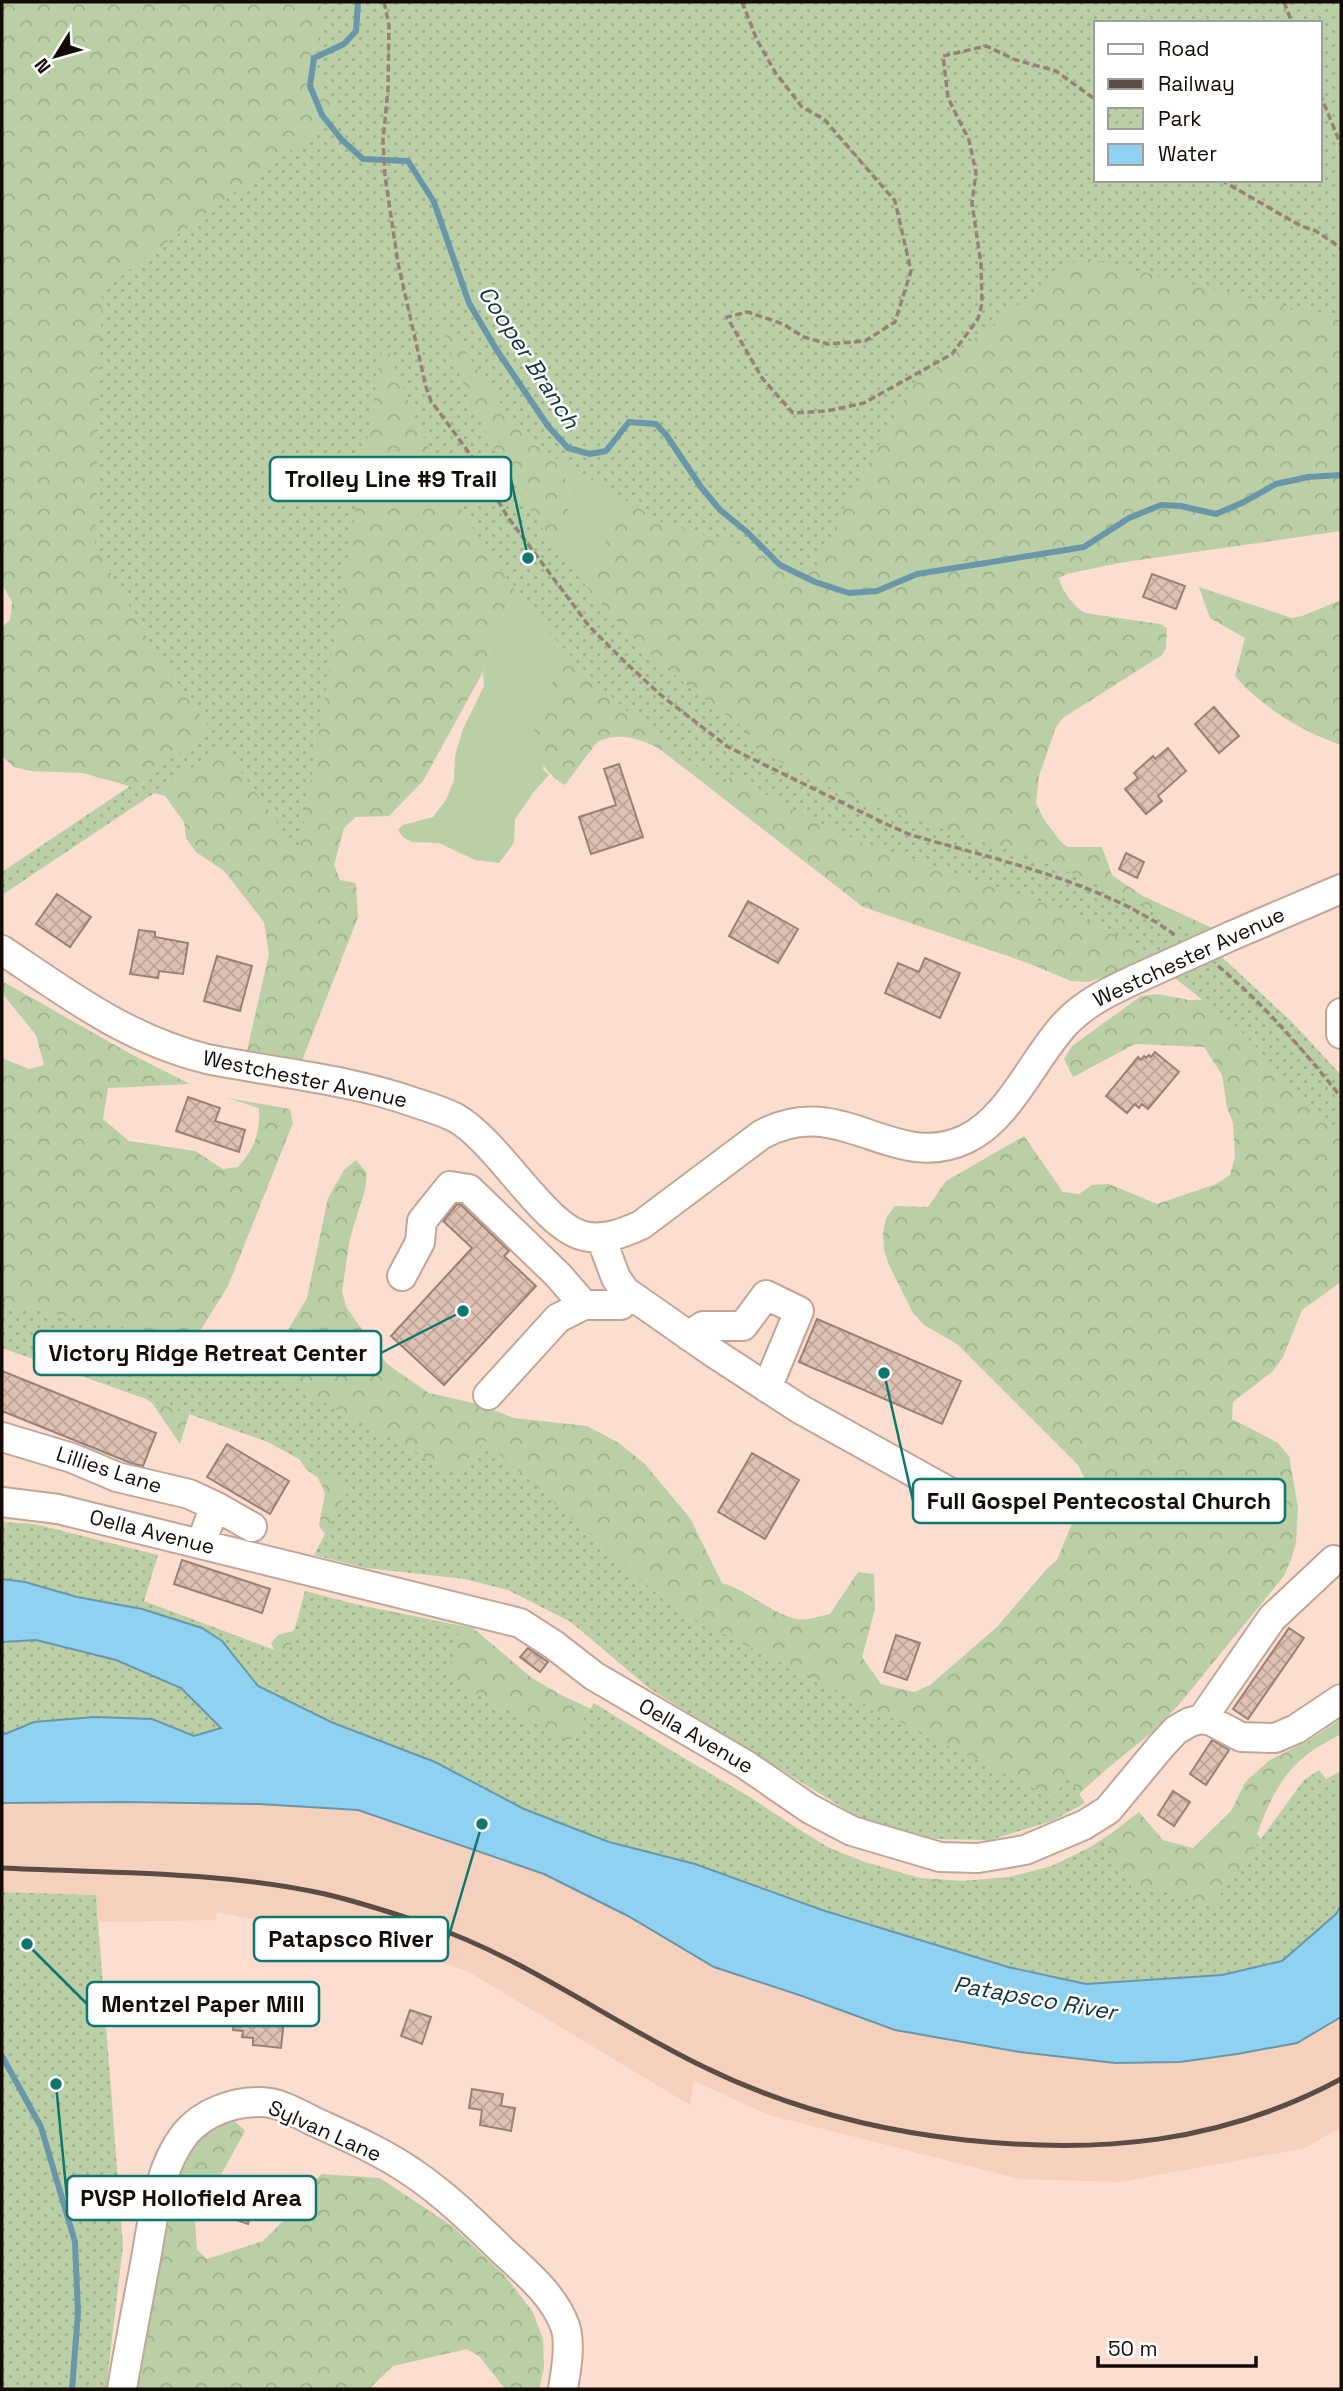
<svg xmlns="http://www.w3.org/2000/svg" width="1343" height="2391" font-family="'Space Grotesk',sans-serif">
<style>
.built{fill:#f4d0bd}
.green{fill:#bacfa5}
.forest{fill:url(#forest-crowns);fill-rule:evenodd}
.park{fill:url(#park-dots);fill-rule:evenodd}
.water{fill:#8fd1f1;stroke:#6a96aa;stroke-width:2}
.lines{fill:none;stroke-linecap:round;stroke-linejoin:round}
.stream{stroke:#6a96aa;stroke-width:6}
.building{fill:url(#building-cross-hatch);stroke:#9b8173;stroke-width:2}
.minor-casing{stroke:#c1a698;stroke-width:32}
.path{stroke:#978278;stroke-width:3.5;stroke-dasharray:7 3.5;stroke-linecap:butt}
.minor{stroke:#fff;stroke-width:28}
.rail{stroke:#5b4c44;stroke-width:5}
.minor-bridge-casing{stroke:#c1a698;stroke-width:32;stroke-linecap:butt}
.minor-bridge{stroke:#fff;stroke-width:28}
.labels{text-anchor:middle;stroke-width:5;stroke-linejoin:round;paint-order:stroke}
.street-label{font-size:21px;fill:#140b06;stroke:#fff}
.water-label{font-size:23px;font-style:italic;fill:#133340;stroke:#fff}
.leader{fill:none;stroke:#0f766e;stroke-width:2.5}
.callout-dot{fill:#0f766e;stroke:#fff;stroke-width:2.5}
.callout{fill:#fff;stroke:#0f766e;stroke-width:2.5}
.callout-label{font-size:23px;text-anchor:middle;font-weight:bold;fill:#140b06}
</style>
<defs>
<pattern id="forest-crowns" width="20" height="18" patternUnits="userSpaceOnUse" patternTransform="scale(1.75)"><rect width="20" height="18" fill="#bacfa5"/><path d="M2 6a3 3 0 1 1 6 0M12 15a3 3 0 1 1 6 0" fill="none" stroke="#9fb08d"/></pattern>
<pattern id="park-dots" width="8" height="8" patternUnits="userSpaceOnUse" patternTransform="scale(1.75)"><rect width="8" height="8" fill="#bacfa5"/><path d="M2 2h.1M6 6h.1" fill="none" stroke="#9fb08d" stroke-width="1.8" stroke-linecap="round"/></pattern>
<pattern id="building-cross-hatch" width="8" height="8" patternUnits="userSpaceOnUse" patternTransform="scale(1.75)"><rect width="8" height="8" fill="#ddc1b2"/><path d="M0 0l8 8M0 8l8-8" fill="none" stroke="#bda498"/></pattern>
</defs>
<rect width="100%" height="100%" fill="#fbdecf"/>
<!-- built -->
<path class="built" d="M124,1802L259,1804L358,1810L544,1874L628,1916L714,1967L895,2030L1020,2052L1115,2063L1180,2062L1237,2054L1297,2043L1341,2017V2127L1305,2148L1120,2182L1020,2179L769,2115L694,2081L690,2105L469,1972L367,1936L364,1941L217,1912L216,1920L99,1922L96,1895L2,1892V1803Z"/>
<!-- green -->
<path class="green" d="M551,426L673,431L569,640L543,769L549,775L533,793L515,819L514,843L499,863L475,860L439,843L412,842L403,837L398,830L403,825L433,817L446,800L454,780L455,756L463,729L484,686L483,672L498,621L561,533L570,494Z"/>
<!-- forest -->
<path class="forest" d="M2,2H789L551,426L570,494L567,517L561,533L498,621L483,672L423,781L389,816L356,817L344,828L334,865L340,880L356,883L358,917L298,1071L246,1055L269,954L264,922L224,871L196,852L186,838L184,822L165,796L83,773L30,771L14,767L2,756V627L10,620L12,602L2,584Z
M867,2H1341V531L1119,563L1067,574L1059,578C1062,591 1073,606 1085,613L1160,624L1167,628L1166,648L1162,655L1063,718L1056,727L1039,776L1036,803L1043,818L1061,842L1068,847H1102L1112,875L1143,896L1212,928L1119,973L1087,982L1071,981L1028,963L863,907L661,750C643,739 618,731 597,742L565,785C544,773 536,757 533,733L569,640L567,621L600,550L648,482ZM1096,23H1320V180H1096Z
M1199,587L1292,618L1302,616L1341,600V745C1301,731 1263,708 1235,676L1245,638L1210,618Z
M2,981L129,1053L190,1084L108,1088L103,1119L129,1141L195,1151L223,1169L238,1167C255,1148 260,1133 259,1108L227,1098L290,1109L293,1123L228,1286L192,1344L195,1396L180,1444L152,1403L110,1373L2,1334V1058L29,1069L44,1065L36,1035L2,993Z
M1158,994L1189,1000L1224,999L1341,1115V1282L1302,1310L1283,1357L1273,1371L1233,1402L1232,1419L1278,1443L1289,1456L1298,1508L1296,1543L1291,1560L1284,1576L1176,1708L1151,1733L1108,1768L1058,1813L648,1682L533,1593L340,1553L319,1526L325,1493L318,1478L306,1469L279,1429L248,1375L282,1340L307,1298L328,1198L344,1170L356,1160L367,1173L365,1190L350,1238L342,1291L346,1307L387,1364L429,1393L478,1404L514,1418L587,1426L619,1443L645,1464L690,1518L722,1583C749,1591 772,1614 797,1619C807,1621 820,1616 830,1614L858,1572L874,1574L875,1609L862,1657L881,1684L914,1692L930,1685L997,1627L1045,1571L1057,1560L1083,1497L1085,1479L1078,1465L957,1344L924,1325L913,1313L889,1265L884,1249L883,1233L886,1218L895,1206L928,1207L946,1181L1024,1136L1063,1192L1079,1194L1092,1185L1109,1184L1157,1204L1216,1184L1230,1175L1235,1157L1233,1123L1227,1107L1222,1075L1204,1047L1135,1044L1073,1077L1064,1059L1072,1046L1141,996Z
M310,1595L473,1628L532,1678L563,1696L633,1728L750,1797L822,1845L862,1861L920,1878L963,1881L1009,1877L1067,1862L1112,1833L1139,1812L1163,1840L1193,1848L1231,1811L1246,1781L1270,1760L1308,1741L1341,1719V1734C1329,1741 1314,1748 1303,1758C1279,1778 1268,1805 1257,1834L1278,1861L1341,1906L1222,1975L300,1705L271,1643L278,1635L293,1631Z
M235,2121L245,2131L195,2222L197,2250L207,2259L263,2241L284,2220L299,2193L322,2174L380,2178L452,2226L505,2276L533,2312L543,2339L544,2368L539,2389H505L480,2357L467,2349L393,2366L369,2389H134L174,2179L205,2124Z"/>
<!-- park -->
<path class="park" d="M321,2H1341V315L1289,308L1081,257L911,387L844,508L815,570L662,522L526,440L434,306C478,438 543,551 644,648C676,679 712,704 748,731L744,742L818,782L881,809L1013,851L1090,880L1164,917L1200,937L1290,1020L1341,1075V1136L1237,1027L1138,949L1110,932L1058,908L860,842L794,811L731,774L725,786C558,674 448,527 384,337L299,853L223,747L2,895V872L212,731L153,648L95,544L102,290L338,116L314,66L319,39ZM1096,23H1320V180H1096Z
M2,1304L218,1345L454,1473L485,1441L675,1610L1053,1798L1068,1777L1085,1803L1052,1821L990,1840L931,1839L858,1817L650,1689L571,1622L508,1590L465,1579L366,1568L314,1555L350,1487L268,1442L2,1348Z
M2,1522L35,1524L158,1555L144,1601L288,1655L305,1591L459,1631L447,1679L570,1741L594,1703L847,1859L894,1875L941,1883L996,1881L1037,1873L1105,1840L1134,1892L1152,1888L1212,1906L1304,1780L1319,1770L1326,1779L1341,1771V1906L1336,1914L1282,1961L1222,1975L1180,2062L1115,2063L1020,2052L895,2030L802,1996L714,1967L628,1916L544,1874L358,1810L259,1804L124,1802L2,1803Z
M2,1892L96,1895L123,2246L106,2389H2Z"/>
<!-- water -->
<path class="water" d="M2,1579L25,1582L77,1597L142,1609L202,1628L222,1641L258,1686L331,1722L435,1762L524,1809L609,1842L695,1864L822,1910L1008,1967L1086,1984L1222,1975L1282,1961L1336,1914L1341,1906V2017L1297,2043L1237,2054L1180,2062L1115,2063L1020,2052L895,2030L802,1996L714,1967L628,1916L544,1874L358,1810L259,1804L124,1802L2,1803V1731L5,1734L34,1722L94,1717L152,1719L194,1736L221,1728L181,1688L116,1660L36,1640L2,1642Z"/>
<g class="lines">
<!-- stream -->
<path class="stream" d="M358,2L356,31L344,44L314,58L310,86L322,115L342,140L363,159L408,161L434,202L469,303L496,349L548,426L568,448L590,454L606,451L629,422L656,424L667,436L701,487L720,510L746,531L780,565L815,582L849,593L877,591L917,574L1084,547L1129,518L1161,505L1181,506L1216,514L1244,502L1276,484L1308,477L1341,475
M2,2056L41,2127L75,2242L78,2313L72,2389"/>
</g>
<!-- building -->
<path class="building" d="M1152,574L1185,586L1176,609L1143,597Z
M1214,707L1239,736L1219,753L1195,724Z
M1168,748L1186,771L1158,796L1162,801L1146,814L1125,789L1138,778L1134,773L1153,756L1155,759Z
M619,764L643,837L591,854L579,817L616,805L604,769Z
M1126,853L1144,862L1137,878L1119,869Z
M57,894L91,917L70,947L36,924Z
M748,901L798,929L778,963L729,936Z
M139,930L155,932V937L188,943L183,974L159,971L158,978L130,974Z
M217,956L252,966L240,1011L204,1001Z
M925,958L960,973L940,1018L885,993L898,963L919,972Z
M1155,1052L1179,1072L1148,1109L1142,1104L1139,1108L1135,1104L1127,1113L1106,1096L1138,1057L1141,1060L1144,1056L1146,1058L1149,1055L1151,1057Z
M188,1097L220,1108L215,1121L245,1130L239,1152L176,1131Z
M457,1204L461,1205L509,1251L504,1256L536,1286L444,1385L391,1336L472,1248L443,1221Z
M817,1319L961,1381L942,1424L799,1362Z
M2,1371L156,1433L143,1466L131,1463L2,1411Z
M227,1444L289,1481L270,1514L207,1477Z
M752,1453L799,1480L765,1539L718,1512Z
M182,1560L270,1589L262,1613L174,1584Z
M1289,1628L1304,1638L1248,1719L1233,1709Z
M896,1635L920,1643L907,1680L884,1672Z
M528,1648L548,1662L540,1672L520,1657Z
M1212,1740L1229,1750L1206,1785L1190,1774Z
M1173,1791L1190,1802L1174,1826L1158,1815Z
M261,2003L281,2006L280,2020H284L281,2048L253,2045V2038L242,2037L243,2031L233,2030L235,2011L260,2014Z
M410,2010L431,2017L422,2044L401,2036Z
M472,2089L503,2094L501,2106L515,2108L511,2131L480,2125L482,2110L469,2108Z
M227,2179L268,2193L260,2217L251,2214L248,2224L230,2218L233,2211L218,2205Z"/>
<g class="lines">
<defs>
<path id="minor" d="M1231,936L1341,889
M2,950C69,995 127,1039 207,1059C277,1073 349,1079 416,1103C429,1107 444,1112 456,1118C499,1143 544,1227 584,1236C604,1241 623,1233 641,1225L761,1135C840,1090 893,1174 966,1139C1010,1118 1033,1058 1066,1023C1086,1002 1112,990 1138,978
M1341,1013V1034
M402,1276L420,1242L422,1221L450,1186L469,1189L558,1275L584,1305
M625,1291L711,1351L800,1409L971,1504
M689,1336L703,1326H743L766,1295L799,1311L767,1388
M488,1395L558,1318L584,1305H621L625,1291L616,1278L601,1238
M2,1437L72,1458L117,1477L189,1494L215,1506L201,1543
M2,1502L58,1509L520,1623L554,1645L594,1676L746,1765L810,1809L852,1831L940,1857L978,1858L1025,1850L1084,1825L1108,1810L1162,1745L1176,1730L1190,1722L1202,1719L1211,1721L1241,1737L1275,1738L1296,1729L1341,1699
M215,1506L252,1527
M1202,1719L1272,1618L1334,1560
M122,2389C129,2348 137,2306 145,2264C153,2221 157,2170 185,2134C203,2112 233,2102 261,2102C279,2102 299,2114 315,2122C348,2137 383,2152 413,2173C447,2196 476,2225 505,2253C528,2274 554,2296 565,2326C571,2343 566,2372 563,2389"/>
</defs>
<!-- minor casing -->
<use href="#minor" class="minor-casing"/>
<!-- path -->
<path class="path" d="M384,2L389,25L388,90L383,140L385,176L398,263L426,387L431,401L470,454L507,516L589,626L626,663L662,696L728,747L886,824L911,835C997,860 1102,882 1175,935
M742,2L757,40L775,72L802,107L824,119L895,201L911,271L895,322L865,341L828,344L804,337L783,324L748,312L727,317L762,378L793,413L827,411L864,403L952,354L978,319L982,304L981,264L972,203L976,173L969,140L948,98L943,56L986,46L1016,60L1056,71L1096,100
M1284,2L1292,23
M1320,94L1341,145
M1221,180L1301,226L1316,231L1341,248
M1218,966C1265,1005 1303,1050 1341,1097"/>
<!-- minor -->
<use href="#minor" class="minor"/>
<!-- rail -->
<path class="rail" d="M2,1868C107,1873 222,1871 325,1894C359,1902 393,1913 426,1924C525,1958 609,2021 702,2066C785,2107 873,2130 965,2140C1099,2154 1220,2144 1341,2079"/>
<defs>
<path id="minor-bridge" d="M1138,978L1231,936"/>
</defs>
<!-- minor-bridge casing -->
<use href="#minor-bridge" class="minor-bridge-casing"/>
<!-- minor-bridge -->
<use href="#minor-bridge" class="minor-bridge"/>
</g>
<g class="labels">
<!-- street labels -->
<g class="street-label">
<text transform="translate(1189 957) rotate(-25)" y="7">Westchester Avenue</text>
<text transform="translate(305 1079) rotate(12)" y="7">Westchester Avenue</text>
<text transform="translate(109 1470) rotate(18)" y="7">Lillies Lane</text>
<text transform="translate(152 1532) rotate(14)" y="7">Oella Avenue</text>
<text transform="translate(696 1736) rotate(30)" y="7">Oella Avenue</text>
<text transform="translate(325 2131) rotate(24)" y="7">Sylvan Lane</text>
</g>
<!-- water labels -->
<g class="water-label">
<text transform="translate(529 357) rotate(57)" y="8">Cooper Branch</text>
<text transform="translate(1035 1998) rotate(10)" y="8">Patapsco River</text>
</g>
</g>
<!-- callouts -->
<path class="leader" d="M528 558L511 479M463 1311L381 1353M884 1373L913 1501M482 1824L448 1939M27 1944L87 2004M56 2084L67 2198"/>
<g class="callout-dot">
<circle cx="528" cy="558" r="7"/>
<circle cx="463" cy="1311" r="7"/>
<circle cx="884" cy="1373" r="7"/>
<circle cx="482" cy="1824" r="7"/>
<circle cx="27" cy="1944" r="7"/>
<circle cx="56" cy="2084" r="7"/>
</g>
<g class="callout">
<rect x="270" y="457" width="241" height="44" rx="7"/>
<rect x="34" y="1331" width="347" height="44" rx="7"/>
<rect x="913" y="1479" width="372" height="44" rx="7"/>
<rect x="254" y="1917" width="194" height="44" rx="7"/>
<rect x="87" y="1982" width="232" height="44" rx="7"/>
<rect x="67" y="2176" width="249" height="44" rx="7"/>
</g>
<g class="callout-label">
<text x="391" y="487">Trolley Line #9 Trail</text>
<text x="208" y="1361">Victory Ridge Retreat Center</text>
<text x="1099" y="1509">Full Gospel Pentecostal Church</text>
<text x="351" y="1947">Patapsco River</text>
<text x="203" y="2012">Mentzel Paper Mill</text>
<text x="191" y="2206">PVSP Hollofield Area</text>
</g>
<!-- border -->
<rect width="1343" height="2391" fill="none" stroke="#140b06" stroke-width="7"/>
<!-- legend -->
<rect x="1094" y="21" width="228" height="161" fill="#ffffff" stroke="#a19d9b" stroke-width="2"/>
<rect x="1108" y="44" width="35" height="10" fill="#ffffff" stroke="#a19d9b" stroke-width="2"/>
<text x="1158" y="56" font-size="21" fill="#140b06">Road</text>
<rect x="1108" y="79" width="35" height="10" fill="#5b4c44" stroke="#a19d9b" stroke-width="2"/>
<text x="1158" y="91" font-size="21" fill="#140b06">Railway</text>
<rect x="1108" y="108" width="35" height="21" fill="url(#park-dots)" stroke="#a19d9b" stroke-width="2"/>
<text x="1158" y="126" font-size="21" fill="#140b06">Park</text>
<rect x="1108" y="144" width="35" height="21" fill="#8fd1f1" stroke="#a19d9b" stroke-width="2"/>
<text x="1158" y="161" font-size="21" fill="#140b06">Water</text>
<!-- north arrow -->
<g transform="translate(56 56) rotate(233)" stroke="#ffffff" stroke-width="5" paint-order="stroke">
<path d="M0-5L12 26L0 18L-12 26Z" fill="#140b06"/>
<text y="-10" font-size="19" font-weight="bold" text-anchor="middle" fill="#140b06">N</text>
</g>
<!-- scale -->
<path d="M1098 2356v10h158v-10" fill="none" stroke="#140b06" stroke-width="3.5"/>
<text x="1108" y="2356" font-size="21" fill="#140b06" stroke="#ffffff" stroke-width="5" paint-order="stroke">50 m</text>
</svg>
